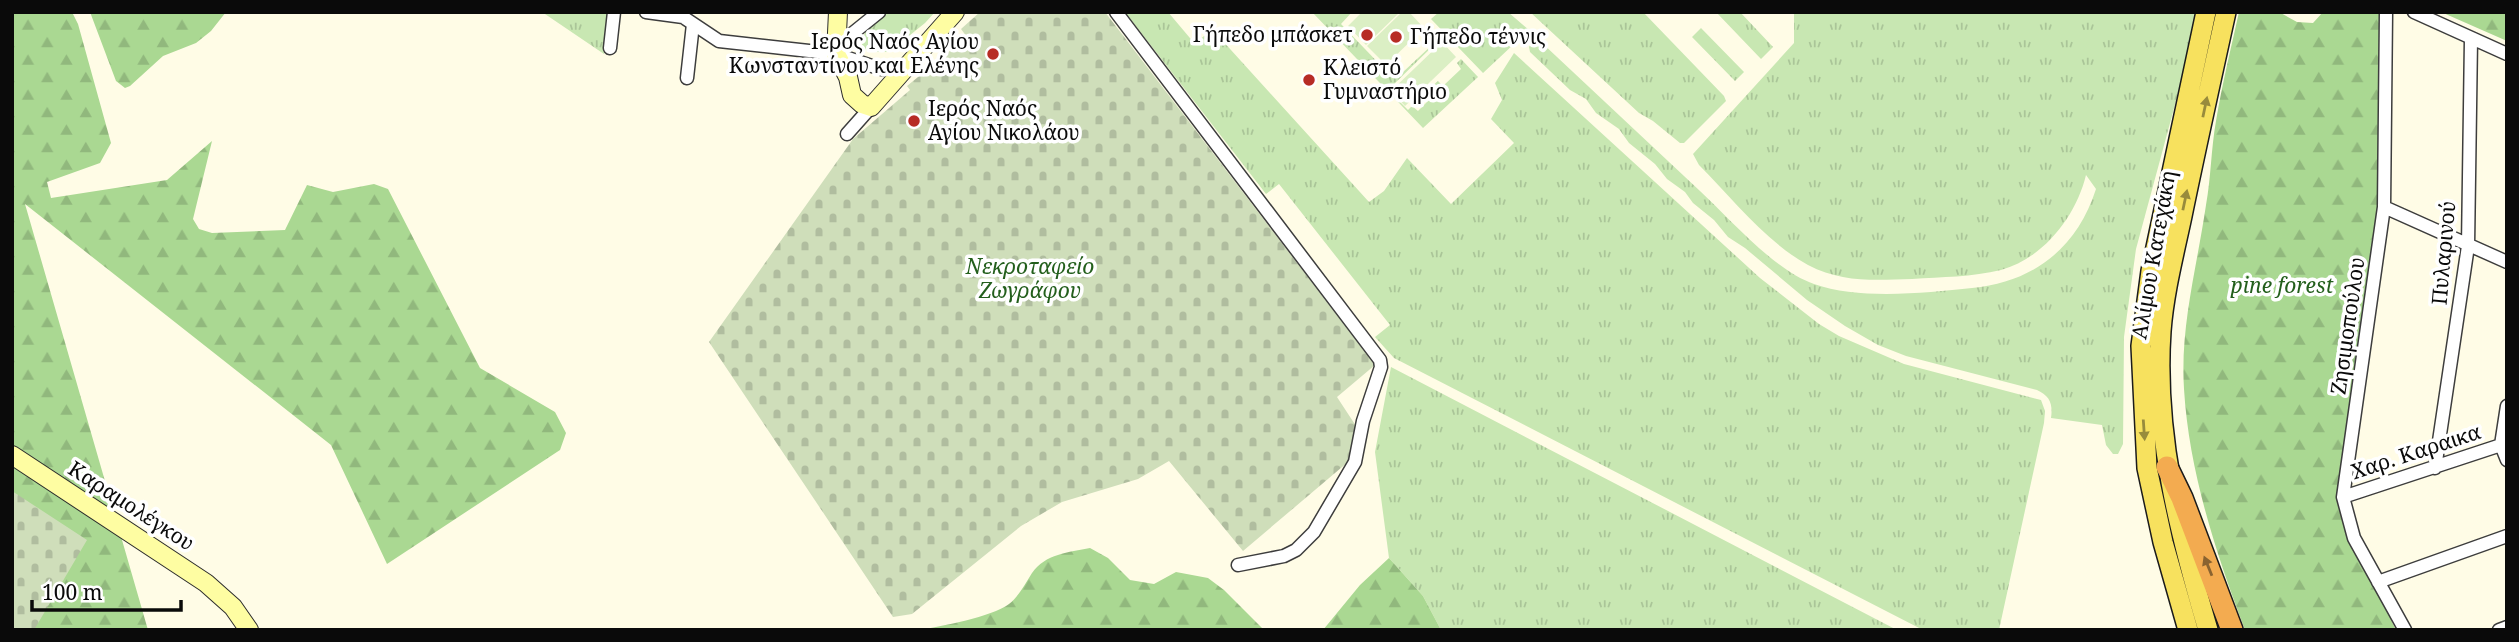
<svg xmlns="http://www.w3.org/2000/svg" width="2519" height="642" font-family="'Noto Serif',serif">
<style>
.grass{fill:url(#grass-tufts)}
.forest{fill:url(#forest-firs)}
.cemetery{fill:url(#cemetery-stones)}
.pitch{fill:#dbefc4}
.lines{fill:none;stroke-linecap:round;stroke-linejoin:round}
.street-casing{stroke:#3d3d3d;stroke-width:15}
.secondary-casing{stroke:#2c2c2c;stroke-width:20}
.primary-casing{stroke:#1b1b1b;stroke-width:22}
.highway-casing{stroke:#1b1b1b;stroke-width:24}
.street{stroke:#fff;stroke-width:12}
.secondary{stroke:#fefda2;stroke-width:18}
.primary{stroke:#f7e15e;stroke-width:19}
.highway{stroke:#f3ab50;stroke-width:21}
.oneway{fill:#988b3c}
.oneway2{fill:#8a6330}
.poi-dot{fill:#b72c25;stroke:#fff;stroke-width:2.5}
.labels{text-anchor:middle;stroke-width:7;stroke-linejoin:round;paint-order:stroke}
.poi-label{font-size:21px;fill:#0a0a0a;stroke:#fff;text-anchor:start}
.street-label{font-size:21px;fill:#0a0a0a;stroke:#fff}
.park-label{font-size:21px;font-style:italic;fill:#235f1c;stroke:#fff}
</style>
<defs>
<pattern id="grass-tufts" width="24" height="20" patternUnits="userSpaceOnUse" patternTransform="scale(1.75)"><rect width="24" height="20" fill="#c8e7b2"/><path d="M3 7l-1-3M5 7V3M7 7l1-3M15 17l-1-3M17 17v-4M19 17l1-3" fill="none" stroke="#aac598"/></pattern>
<pattern id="forest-firs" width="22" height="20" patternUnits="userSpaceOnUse" patternTransform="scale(1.75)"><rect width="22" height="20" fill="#aad892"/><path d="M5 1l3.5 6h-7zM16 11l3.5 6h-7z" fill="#91b87d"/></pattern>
<pattern id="cemetery-stones" width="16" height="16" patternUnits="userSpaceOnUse" patternTransform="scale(1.75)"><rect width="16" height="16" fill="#cfdeba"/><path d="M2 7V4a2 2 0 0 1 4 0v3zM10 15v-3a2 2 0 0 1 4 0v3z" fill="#b0bd9f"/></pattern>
</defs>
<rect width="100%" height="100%" fill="#fffce6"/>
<!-- grass -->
<path class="grass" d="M542,12H610L604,54Z
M888,12H935L925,23L889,52H868L862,45C862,29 876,22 888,12Z
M1125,12H1168L1195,44L1204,36L1221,39L1369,202L1384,191L1407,158L1451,204L1514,143L1491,119L1502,100L1495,83L1514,53L1760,278L1819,324L1839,336L1904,364L2041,400L2045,411L2044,423L1999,630H1923L1394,358L1375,337L1390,325L1279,184L1266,194Z
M1312,12H1352L1341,24L1388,73L1395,67L1402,73L1433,44L1426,36L1433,30L1441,38L1388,90L1408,110L1412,106L1418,111L1436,93L1431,87L1438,81L1443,86L1461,69L1457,63L1461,59L1478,77L1423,128Z
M1439,12H1508L1529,30L1483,73L1431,19Z
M1530,12H1643L1724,96L1726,101L1684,143H1680L1653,121L1639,113Z
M1716,12H1740L1773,47L1761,59Z
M1794,12H2197L2183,75L2136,249L2124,337L2123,444L2118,454H2113L2106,445L2102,425L2051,418C2053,404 2050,396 2037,390L1906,356L1878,345L1845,326L1807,300L1745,248L1728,237L1714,220L1693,203L1685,192L1667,179L1655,164L1629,143L1619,129L1596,113L1586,99L1570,90L1530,52L1529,47L1532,42L1537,40L1541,42C1594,92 1647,141 1700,191C1730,219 1775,271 1814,284C1859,300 1925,293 1972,288C2034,282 2077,248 2096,189L2086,175C2076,216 2044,258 2001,270C1972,277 1942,277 1912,279C1875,280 1842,283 1808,265C1767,243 1732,198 1699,165L1693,154L1794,43Z
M1701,28L1744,72L1735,81L1692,37Z
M1391,367L1897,630H1441L1423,596L1389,558L1375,452Z"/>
<!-- forest -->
<path class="forest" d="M12,12H72L78,24L111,143L100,163L47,182L51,198L167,180L212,141L193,219L199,229L212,233L285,230L307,185L333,192L374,184L388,189L480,368L555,412L566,433L560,450L387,564L331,445L25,204L148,630H12Z
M90,12H226L211,31L196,43L163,56L130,86L125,88L116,81Z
M2239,12H2279L2297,22L2313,23L2323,12H2385L2384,208L2372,239L2370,301L2356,350L2354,420L2346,479L2354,537L2378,582L2392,622L2396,630H2245C2216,553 2189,472 2184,389C2180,326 2197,267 2206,205C2211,178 2211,149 2216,121C2222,85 2231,48 2239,12Z
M2441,12H2507V41Z
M1090,548L1108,558L1130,580L1154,584L1176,572L1208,578L1224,590L1264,630H920C942,626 991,617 1009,604C1019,596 1025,584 1032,573C1045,554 1069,552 1090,548Z
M1389,558L1423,596L1441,630H1323L1360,585Z"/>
<!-- cemetery -->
<path class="cemetery" d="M980,12H1105L1375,365L1337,397L1356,426L1348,462L1243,551L1169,461L1138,479L1062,502L1021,526L912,614L893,617L709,342L853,139L910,90L907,86L967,37L961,29Z
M12,491L87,540L34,630H12Z"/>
<!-- pitch -->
<path class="pitch" d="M1362,12H1400L1366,45L1348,26Z
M1402,12H1409L1424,28L1386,65L1367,46Z
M1442,42L1456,57L1405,106L1391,91Z"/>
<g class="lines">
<defs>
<path id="street" d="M646,12L683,17L719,41L836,54L881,69H904
M1116,12L1380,360L1381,367L1363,421L1355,462L1314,532L1296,550L1284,556L1238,565
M2386,12L2384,207L2343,497L2354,538L2405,630
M2414,12L2507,54
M610,48L614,12
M836,54L853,33L879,12
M687,78L693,24
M847,134L871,107
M2384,207L2507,262
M2507,406L2501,445L2507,460
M2435,468L2468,246L2471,39
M2343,497L2501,445
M2378,582L2507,536
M2499,630L2507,627"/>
<path id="secondary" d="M838,12L836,54L848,77L852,95L862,104L871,107L955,12
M12,455L206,583L233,607L249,630"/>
<path id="primary" d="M2188,630L2163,542L2147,468L2141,346L2151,271L2206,12
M2208,630C2179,532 2154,434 2161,331C2164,292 2174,254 2182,216C2196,148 2211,80 2226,12"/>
<path id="highway" d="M2167,467L2182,498L2232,630"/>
</defs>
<!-- street casing -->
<use href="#street" class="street-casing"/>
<!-- secondary casing -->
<use href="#secondary" class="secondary-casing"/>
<!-- primary casing -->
<use href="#primary" class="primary-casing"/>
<!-- highway casing -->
<use href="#highway" class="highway-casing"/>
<!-- street -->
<use href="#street" class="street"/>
<!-- secondary -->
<use href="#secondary" class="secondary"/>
<!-- primary -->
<use href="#primary" class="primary"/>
<!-- highway -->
<use href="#highway" class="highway"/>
</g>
<!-- one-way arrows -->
<defs><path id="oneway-solid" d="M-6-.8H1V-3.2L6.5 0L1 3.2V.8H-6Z" transform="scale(1.75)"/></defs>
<g class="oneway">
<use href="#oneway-solid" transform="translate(2205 107) rotate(-78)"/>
<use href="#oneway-solid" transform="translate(2185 200) rotate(-78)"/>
<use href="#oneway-solid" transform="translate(2144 430) rotate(86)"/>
</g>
<use class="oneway2" href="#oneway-solid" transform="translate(2208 566) rotate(-112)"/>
<!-- markers -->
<g class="poi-dot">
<circle cx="1367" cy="35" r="7"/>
<circle cx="1396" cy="37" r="7"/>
<circle cx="993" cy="54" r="7"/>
<circle cx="1309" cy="80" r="7"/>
<circle cx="914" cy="121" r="7"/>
</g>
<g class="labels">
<!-- poi labels -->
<g class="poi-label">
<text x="1353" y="42" text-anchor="end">Γήπεδο μπάσκετ</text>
<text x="1410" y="44">Γήπεδο τέννις</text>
<text x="979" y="49" text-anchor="end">Ιερός Ναός Αγίου<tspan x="979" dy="24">Κωνσταντίνου και Ελένης</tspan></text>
<text x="1323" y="75">Κλειστό<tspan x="1323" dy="24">Γυμναστήριο</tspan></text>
<text x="928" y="116">Ιερός Ναός<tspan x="928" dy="24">Αγίου Νικολάου</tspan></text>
</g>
<!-- street labels -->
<g class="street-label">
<text transform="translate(2444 253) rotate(-85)" y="7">Πυλαρινού</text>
<text transform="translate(2154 255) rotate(-80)" y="7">Αλίμου Κατεχάκη</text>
<text transform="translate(2348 326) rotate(-82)" y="7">Ζησιμοπούλου</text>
<text transform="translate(2416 452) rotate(-18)" y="7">Χαρ. Καραικα</text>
<text transform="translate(131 506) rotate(33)" y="7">Καραμολέγκου</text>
</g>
<!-- park labels -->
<g class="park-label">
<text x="1030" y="274">Νεκροταφείο<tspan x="1030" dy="24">Ζωγράφου</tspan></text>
<text x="2282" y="293">pine forest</text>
</g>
</g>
<!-- border -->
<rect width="2519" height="642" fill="none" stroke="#0a0a0a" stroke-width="28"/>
<!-- scale -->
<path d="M32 600v10h149v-10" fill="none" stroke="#0a0a0a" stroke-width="3.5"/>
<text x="42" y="600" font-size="21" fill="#0a0a0a" stroke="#ffffff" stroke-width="5" paint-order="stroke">100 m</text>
</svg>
